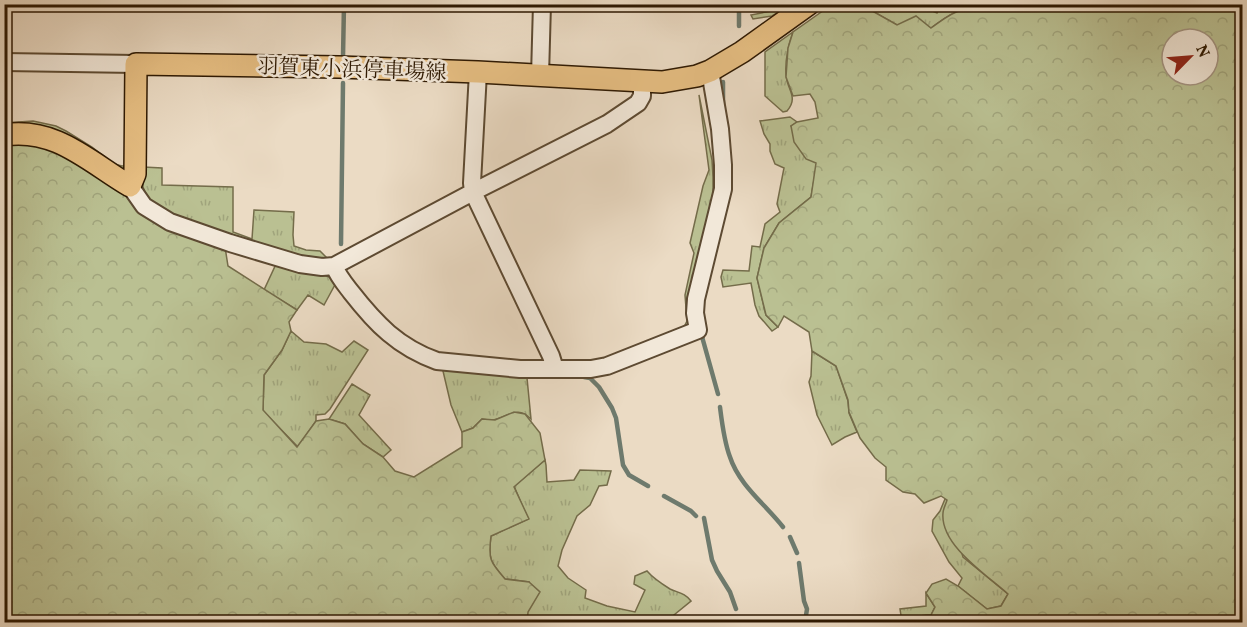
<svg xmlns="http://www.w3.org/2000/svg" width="1247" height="627" font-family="Vollkorn,'Noto Serif JP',serif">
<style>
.grass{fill:url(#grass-tufts);stroke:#746c4a;stroke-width:1.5}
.forest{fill:url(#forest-crowns);stroke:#746c4a;stroke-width:1.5;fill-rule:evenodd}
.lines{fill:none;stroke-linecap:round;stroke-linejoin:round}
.stream{stroke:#6e7a6d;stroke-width:4.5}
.minor-casing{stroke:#5d4a32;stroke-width:20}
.major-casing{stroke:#2e1902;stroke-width:24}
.minor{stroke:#f2e8d9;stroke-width:16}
.major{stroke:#e6be82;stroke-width:21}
.labels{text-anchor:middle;stroke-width:5;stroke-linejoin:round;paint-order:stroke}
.street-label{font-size:21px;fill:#2e1902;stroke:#f2e8d9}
</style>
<defs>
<pattern id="grass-tufts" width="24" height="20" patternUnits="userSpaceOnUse" patternTransform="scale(1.5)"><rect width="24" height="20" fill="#bac092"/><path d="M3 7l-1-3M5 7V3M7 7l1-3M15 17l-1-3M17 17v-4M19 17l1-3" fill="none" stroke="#a0a47c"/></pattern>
<pattern id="forest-crowns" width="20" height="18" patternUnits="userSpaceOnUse" patternTransform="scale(1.5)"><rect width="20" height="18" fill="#bac092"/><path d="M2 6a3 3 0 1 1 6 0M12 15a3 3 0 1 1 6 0" fill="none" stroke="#a0a47c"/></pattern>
</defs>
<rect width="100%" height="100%" fill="#ebdbc4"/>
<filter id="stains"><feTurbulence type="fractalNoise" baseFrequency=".00333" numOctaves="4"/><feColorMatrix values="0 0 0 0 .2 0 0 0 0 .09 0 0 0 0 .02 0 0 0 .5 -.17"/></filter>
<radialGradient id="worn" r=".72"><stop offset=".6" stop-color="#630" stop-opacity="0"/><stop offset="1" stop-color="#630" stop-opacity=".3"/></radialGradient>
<!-- grass -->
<path class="grass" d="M781,5H791L772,16L753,19L751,15L771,11Z
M874,5H919L937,13L941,5H986C979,9 970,7 962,10C950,13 941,21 931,28L897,25L867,8Z
M793,32C788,46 785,61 786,75C787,90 799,97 787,111L783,112L765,96V52Z
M699,95L712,160L713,177V193L695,275L689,324L683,329L687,321L685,295L694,253L690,243L703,186L709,170Z
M790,117L797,122L791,126L817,163L811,197L779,223L764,248L757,278L766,315L778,327L772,331L759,316L755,305L751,283L723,287L721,277L723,270L749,271L752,246L760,247L765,224L780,212L777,204L784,168L775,164L770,151V144L764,134L760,121Z
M33,121L56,126L66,131L92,147L114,164L122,166L130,165L124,173L5,130V123Z
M143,167L162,168V185L233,187V232L252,239L254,210L294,212L293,235L294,246L306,250L320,251L328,259H303L190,224L149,202L143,187Z
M277,262L333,278L337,281L324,305L308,295L297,310L264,290Z
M291,331L304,342L326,344L342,352L354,341L368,350L330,409L325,414L316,415V421L298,447L263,411L264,375L282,350Z
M812,351L836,366L848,401L849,413L857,432L845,437L832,445L817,415L809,382L811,376Z
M446,369L474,373L527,378L531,419C518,406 511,415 497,419C492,421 487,420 482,419L473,428L462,432L451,405L443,371Z
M352,384L370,395L359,415L391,450L383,457L363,444L345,424L329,419Z
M545,460L546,465L547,482L574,480L580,470L611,471L607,485L599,486L590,505L577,516L562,550L558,566L568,578L586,590L585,598L607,606L635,612L645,590L634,584L635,576L647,571C653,578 662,584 670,589C679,593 685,593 691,601L669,619L672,622H597L589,619H575L567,622H527L529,582L505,579C490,562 488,559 491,536L528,519L514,486Z
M945,499L947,500L963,557L1008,594L1001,606L987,609L958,586L962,578L949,562L932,531L933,520L940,511Z
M926,593L935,607L931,615L918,616L910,620L909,622H902L900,609L926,606Z"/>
<!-- forest -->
<path class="forest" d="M986,5H1242V622H909V620L918,616L931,615L935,607L926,593L932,584L946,579L958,586L987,609L1001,606L1008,594C987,575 940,545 943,513C943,509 946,504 947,500L941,496L924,503L915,494L903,492L886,480V467L875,458L860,438L849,412L848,400L836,366L812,351L809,332L784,316L778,327L766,315L757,278L764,248L779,223L811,197L816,163L806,159L794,142L791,126L797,122L818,118L815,102L810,94L793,96L786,77L788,48L793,32L827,8L848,11L867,8L897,25L916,16L931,28C941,21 950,13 962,10C970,7 979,9 986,5ZM1172,39H1208V75H1172Z
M32,138L225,247L228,266L297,310L289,322L291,331L282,350L264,375L263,410L297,447L316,421L329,419L345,424L363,444L383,457L395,471L414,477L462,447V432L473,428L482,419L495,420L514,412L525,414L540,433L545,460L514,487L529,519L491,536C488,559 490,562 505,579L529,582L540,592L528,612L527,622H5V140Z"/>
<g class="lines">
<!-- stream -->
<path class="stream" d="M739,26V4
M343,57L344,4
M723,104V82
M341,244L343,83
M701,333L718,394
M584,377L590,378L599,387L612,408L616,418L623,465L629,475L648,486
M720,407C722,423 724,441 730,457C739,485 766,505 783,527
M664,496L691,511L696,516
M704,518L712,560L717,571L730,592L736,609
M790,537L797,553
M799,563L804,601L807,609L805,622"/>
<defs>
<path id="minor" d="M4,62L136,64
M478,72L472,183L473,192L551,356L555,369
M540,76L542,4
M130,186L144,206L170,222L230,243L300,264L322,267L334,266C338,276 344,283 351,292C376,324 398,347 437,361L520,369H591L607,366L698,330L695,313L696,299L723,189V165L720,129L710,71
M334,266L473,192L607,124L638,103L642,96V82"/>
<path id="major" d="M4,135C56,127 89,162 130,186L135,174L136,64L339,67L478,72L662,82L697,76L710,71L742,52L809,4"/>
</defs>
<!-- minor casing -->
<use href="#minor" class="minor-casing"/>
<!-- major casing -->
<use href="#major" class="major-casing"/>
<!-- minor -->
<use href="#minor" class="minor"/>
<!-- major -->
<use href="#major" class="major"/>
</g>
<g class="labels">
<!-- street labels -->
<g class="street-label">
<text transform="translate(352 69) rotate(2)" y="7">羽賀東小浜停車場線</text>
</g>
</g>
<!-- margin -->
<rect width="1247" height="627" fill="none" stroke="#ebdbc4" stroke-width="24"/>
<rect x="6" y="6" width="1235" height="615" fill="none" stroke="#2e1902" stroke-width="3"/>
<rect x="12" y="12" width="1223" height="603" fill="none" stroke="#2e1902" stroke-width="1.5"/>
<!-- north arrow -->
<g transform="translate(1190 57) rotate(65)"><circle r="28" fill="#f2e8d9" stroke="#a49583" stroke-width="1.5"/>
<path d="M0-4.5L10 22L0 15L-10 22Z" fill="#8f2418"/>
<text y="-9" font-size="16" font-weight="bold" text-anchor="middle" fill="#2e1902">N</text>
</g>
<rect width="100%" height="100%" filter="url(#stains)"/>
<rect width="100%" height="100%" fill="url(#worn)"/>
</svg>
